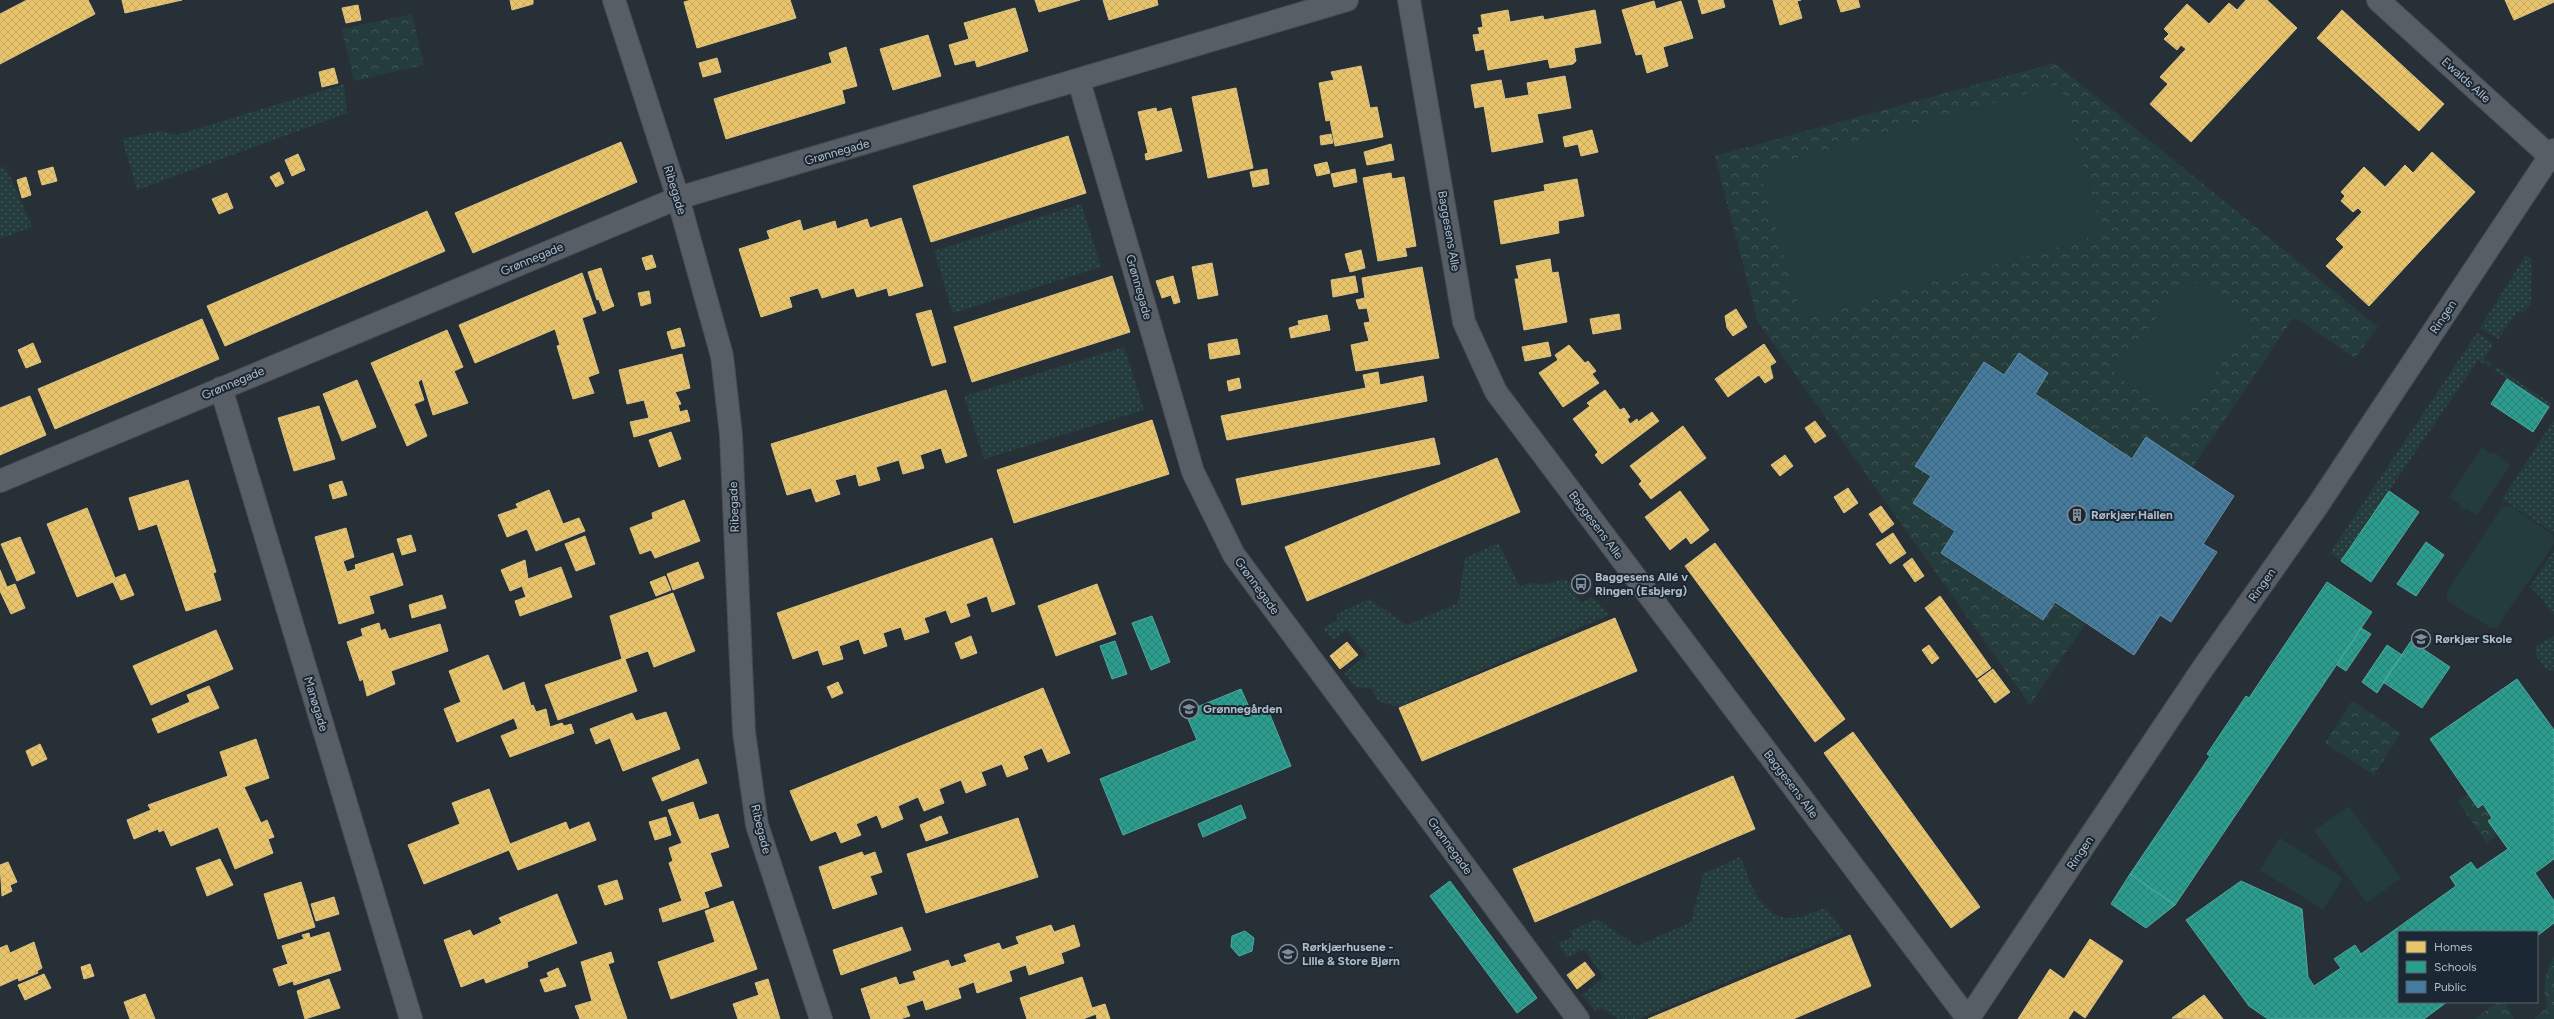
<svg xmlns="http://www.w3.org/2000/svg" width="2554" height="1019" font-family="Figtree,sans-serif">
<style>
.grass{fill:url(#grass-dots)}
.forest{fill:url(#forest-crowns)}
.pitch{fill:#253c3d}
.homes{fill:url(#homes-cross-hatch);stroke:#d8c286}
.schools{fill:url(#schools-cross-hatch);stroke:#52a7a0}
.public{fill:url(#public-cross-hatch);stroke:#658faa}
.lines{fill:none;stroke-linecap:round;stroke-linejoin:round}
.minor-casing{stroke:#464c52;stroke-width:24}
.minor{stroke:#585e65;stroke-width:22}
.labels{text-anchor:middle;stroke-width:4;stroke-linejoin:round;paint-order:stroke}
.street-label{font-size:12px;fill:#b1bdc9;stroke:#1b2732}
.poi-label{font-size:12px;font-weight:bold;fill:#b1bdc9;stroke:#1b2732;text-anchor:start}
</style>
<defs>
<pattern id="grass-dots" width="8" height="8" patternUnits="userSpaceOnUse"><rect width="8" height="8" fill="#253c3d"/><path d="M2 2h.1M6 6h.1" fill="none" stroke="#425658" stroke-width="1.8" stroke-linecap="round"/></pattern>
<pattern id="forest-crowns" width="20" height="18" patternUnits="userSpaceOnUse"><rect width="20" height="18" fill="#253c3d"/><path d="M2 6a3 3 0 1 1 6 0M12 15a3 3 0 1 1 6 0" fill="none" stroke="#425658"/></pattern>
<pattern id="homes-cross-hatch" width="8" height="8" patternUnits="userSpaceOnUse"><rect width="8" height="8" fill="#e9c46a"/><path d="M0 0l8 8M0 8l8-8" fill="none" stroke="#c5a861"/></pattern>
<pattern id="schools-cross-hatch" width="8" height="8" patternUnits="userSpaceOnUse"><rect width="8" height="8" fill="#2a9d8f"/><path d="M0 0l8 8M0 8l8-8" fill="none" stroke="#2d7f76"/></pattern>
<pattern id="public-cross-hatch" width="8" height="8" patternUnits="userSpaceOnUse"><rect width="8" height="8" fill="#457b9d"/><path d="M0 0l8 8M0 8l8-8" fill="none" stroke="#3f647b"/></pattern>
</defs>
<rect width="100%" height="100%" fill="#283037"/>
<!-- grass -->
<path class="grass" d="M344,84L347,113L137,190L122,139L160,131L177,135Z
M3,166L12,180L32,227L0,239V168Z
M1081,204L1101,267L953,313L934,251Z
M2526,255L2532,260L2531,304L2522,313L2518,311L2498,339L2480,328Z
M2477,333L2494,344L2484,358L2492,364L2490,367L2478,360L2341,561L2330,553Z
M1124,347L1144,410L984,459L964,396Z
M2497,367L2552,404L2549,407L2494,370Z
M2554,420V533L2502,499Z
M1498,543L1520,587L1528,583L1546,584L1566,579L1581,603L1592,597L1609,615L1398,707L1378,701L1372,689L1356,687L1344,673L1367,655L1346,630L1333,640L1323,628L1338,620L1336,614L1369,599L1407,625L1458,603L1465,558Z
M2554,551V616L2540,596L2530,587Z
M2554,636V671L2546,669L2536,655V646Z
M1740,857C1751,882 1760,920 1793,918C1804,917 1816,911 1826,908L1844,933L1639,1019H1619L1601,1008L1595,1011L1582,995L1604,977L1584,949L1567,958L1558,943L1573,937L1570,931L1597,919L1637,946L1691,922L1703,874Z"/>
<!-- forest -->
<path class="forest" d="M412,14L424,65L354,81L342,29Z
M2055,63L2378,327L2355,358L2294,317L2192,468L2146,438L2132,459L2035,394L2048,373L2019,353L2004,375L1984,362L1915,465L1931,476L1955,531L1941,553L2042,620L2055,602L2086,623L2030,705L1758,322L1715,156Z
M2352,701L2401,733L2374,775L2325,743Z
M2469,794L2478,807L2483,804L2492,818L2488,821L2498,835L2487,843L2458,802Z
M2554,956V1019H2534L2547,1007C2542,988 2545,973 2554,956Z
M2498,1002H2505L2514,1019H2474Z"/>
<!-- pitch -->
<path class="pitch" d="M2060,84L2103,234L1802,319L1759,169Z
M2188,276L2252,325L2178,422L2114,373Z
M2482,447L2492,454L2494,452L2510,465L2477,515L2466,508L2465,510L2459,506L2460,504L2449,497Z
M2511,506L2553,535L2554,544L2496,628H2491L2448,601L2446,593L2502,507Z
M2349,806L2401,878L2367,903L2314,831Z
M2280,838L2343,878L2323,910L2260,870Z"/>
<!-- homes -->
<path class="homes" d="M27,0H88L95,14L0,64V14Z
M122,0H182L125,13Z
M510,0H533V4L512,10Z
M691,0H790L796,18L697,48L684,2Z
M1035,0H1080L1039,12Z
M1103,0H1157L1158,5L1109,20Z
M1698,0H1723L1725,7L1702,14Z
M1773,0H1801L1797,1L1802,18L1780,25Z
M1837,0H1858L1860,7L1841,12Z
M2246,0H2267L2297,28L2191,142L2150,104L2168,84L2160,77L2186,49L2181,45L2177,50L2164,39L2169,34L2164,29L2187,4L2209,24L2229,3L2237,10Z
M2505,0H2554V2L2514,20Z
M1654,1L1656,9L1681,1L1693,38L1663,47L1668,66L1647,73L1642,54L1636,55L1622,10Z
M358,5L361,20L346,23L342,8Z
M1015,8L1028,51L977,67L975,60L955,65L949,45L969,39L964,23Z
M1508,10L1510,22L1543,16L1544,20L1595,10L1601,43L1574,48L1576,61L1573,64L1550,68L1548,59L1488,70L1484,49L1476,51L1473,35L1480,34L1478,28L1483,27L1481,15Z
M2342,10L2444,104L2419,131L2317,38Z
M928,35L941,76L893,90L880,49Z
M846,47L857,86L842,90L845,103L726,139L714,99L832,63L829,53Z
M717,58L721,72L703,77L699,63Z
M1361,66L1370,108L1377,107L1383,137L1335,146L1330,120L1326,121L1319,83L1334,80L1331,72Z
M334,68L338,83L322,87L319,72Z
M1565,76L1571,108L1537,114L1543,142L1492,152L1484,106L1475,108L1471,85L1501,80L1505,99L1529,95L1527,83Z
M1236,88L1253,168L1208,178L1192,97Z
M1156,108L1157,112L1171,108L1182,151L1146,160L1145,154L1148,153L1138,112Z
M1592,130L1598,152L1581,156L1578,144L1565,147L1563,137Z
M1331,134L1333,143L1321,145L1320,136Z
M1068,136L1086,193L931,242L913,186Z
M621,142L637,182L473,253L455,213Z
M1391,144L1394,160L1367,165L1364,152Z
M2432,152L2475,192L2369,306L2326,266L2344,247L2336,239L2362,212L2358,208L2353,212L2341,201L2345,196L2341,192L2364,167L2385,187L2405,165L2413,173Z
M298,154L305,170L292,176L285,160Z
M1327,162L1330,173L1317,176L1314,165Z
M53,167L57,181L42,185L38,171Z
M1267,169L1269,184L1253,187L1250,172Z
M1355,169L1357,182L1334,187L1331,174Z
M279,172L284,183L276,187L270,177Z
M1391,173L1392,179L1404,177L1416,246L1405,248L1407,256L1378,261L1363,178Z
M26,177L31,195L22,198L17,180Z
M1577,179L1584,216L1558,221L1559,233L1501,244L1494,201L1545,191L1544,185Z
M227,193L233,208L219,214L212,199Z
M427,211L445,251L225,346L207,306Z
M901,218L923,286L889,296L887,288L857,297L854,288L822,298L818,288L789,297L792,307L761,317L739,249L770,239L767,231L800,220L803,231L835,221L837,229L867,219L870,228Z
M1361,250L1365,268L1350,272L1345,254Z
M652,255L656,267L646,270L642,258Z
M1550,259L1552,273L1558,272L1567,322L1524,330L1515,279H1519L1516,266Z
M1212,263L1218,295L1198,299L1192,267Z
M1422,267L1439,358L1356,371L1351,345L1369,341L1364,323L1370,322L1367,308L1359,309L1356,300L1365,298L1362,278Z
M601,268L610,296L597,300L588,272Z
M582,273L596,313L582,318L599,373L588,377L594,393L573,399L557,346L560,345L555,329L475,363L459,325Z
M1112,276L1130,332L972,382L954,327Z
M1173,276L1180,302L1174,304L1171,295L1162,298L1156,281Z
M1355,276L1358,292L1333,297L1331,280Z
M649,291L651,303L641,306L638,293Z
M610,296L614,306L603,311L599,300Z
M1736,309L1747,327L1733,336L1727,328L1725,316Z
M931,310L946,362L932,366L916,314Z
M1619,314L1621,329L1593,334L1590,319Z
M1327,315L1330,330L1291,338L1289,328L1299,325L1298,321Z
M202,319L219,359L55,429L38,389Z
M680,328L685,346L672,349L667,332Z
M447,330L463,367L454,371L468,403L433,415L422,379L418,382L424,400L414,404L427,436L407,446L371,363Z
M1237,339L1240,354L1210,359L1208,344Z
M1548,342L1551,356L1525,361L1522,347Z
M33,343L41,362L26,368L18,350Z
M1764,344L1776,362L1770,366L1773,378L1765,383L1759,375L1728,397L1715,379Z
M1569,345L1585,363L1588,361L1596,371L1592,374L1599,383L1563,407L1539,373L1558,360L1555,355Z
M682,354L690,388L675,392L681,404L678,405L680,412L687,410L690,421L634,437L630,422L649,418L644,400L627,404L619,370Z
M1378,372L1380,385L1423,376L1427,401L1227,440L1221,416L1366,388L1363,375Z
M1239,378L1241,388L1229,391L1227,381Z
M357,380L376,427L342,441L323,394Z
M946,390L967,456L946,463L941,448L920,455L924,468L903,474L899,460L876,467L880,480L859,486L856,474L835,480L840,494L816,502L811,488L787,495L771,444Z
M1605,390L1620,410L1624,408L1630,417L1627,419L1630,424L1637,419L1638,422L1652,412L1659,421L1602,464L1595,455L1598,452L1573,419L1590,406L1587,403Z
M30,396L46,435L0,455V408Z
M319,406L335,459L294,471L278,418Z
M1152,420L1169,474L1014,523L997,470Z
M1815,421L1826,436L1815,443L1805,428Z
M1683,426L1706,458L1651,499L1639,484L1642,481L1630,466Z
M671,432L681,459L659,467L649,440Z
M1434,438L1440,464L1242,505L1236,479Z
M1785,455L1793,466L1780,476L1771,465Z
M1497,458L1520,512L1307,601L1285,547Z
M188,480L216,572L213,573L221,600L186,611L157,524L139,530L129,498Z
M342,481L347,495L333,499L329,485Z
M1848,488L1858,503L1844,513L1834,497Z
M549,490L563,524L579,518L585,531L536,551L527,529L507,537L498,515L518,508L516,504Z
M1680,491L1709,530L1691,544L1686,537L1670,550L1645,517Z
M684,500L700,541L655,558L651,550L640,554L630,528L653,519L652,513Z
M1881,506L1894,524L1882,533L1869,514Z
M87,508L115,578L125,574L134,595L121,600L113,582L77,597L47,524Z
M346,528L354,557L343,561L347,572L356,569L355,565L393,553L403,585L369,596L374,613L339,624L315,537Z
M1893,533L1906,553L1890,564L1876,544Z
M411,535L416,551L402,555L397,539Z
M585,536L595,564L576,571L565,544Z
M20,537L35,573L17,581L1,544Z
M992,538L1015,604L992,612L987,596L966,604L970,616L951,623L946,610L924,618L929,632L905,640L901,627L883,633L887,646L864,654L859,639L839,646L843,659L823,665L818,650L793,659L777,613Z
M1715,543L1845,719L1815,742L1685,566Z
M1912,558L1924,576L1915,582L1903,565Z
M525,560L528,579L561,567L572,597L520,616L515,601L526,597L522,586L510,591L501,570Z
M698,562L704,578L673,590L667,574Z
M0,570L7,587L15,584L25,608L11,614L0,591Z
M665,576L671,590L656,596L650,582Z
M1097,584L1116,634L1056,656L1038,606Z
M673,593L695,651L654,667L648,651L625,659L637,691L558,720L545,685L622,659L610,616Z
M442,595L446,608L412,618L409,605Z
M1940,596L1991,668L1977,678L1925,608Z
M1615,618L1637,671L1422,761L1399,708Z
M379,623L381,631L385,629L389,639L440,624L448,651L391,671L395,684L367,696L363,679L360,681L347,642L363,636L361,629Z
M216,630L233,669L151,705L133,666Z
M971,636L977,653L961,659L955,643Z
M1347,642L1358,655L1340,669L1330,656Z
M1929,645L1939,658L1932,664L1922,650Z
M488,655L503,691L524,682L531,706L533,705L536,712L546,709L550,727L562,723L564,726L571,724L574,733L510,757L501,736L518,729L514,718L457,742L444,709L461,702L449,671Z
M1993,669L2010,692L1995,703L1978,680Z
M838,682L843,693L832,698L827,687Z
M209,686L219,708L158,733L152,719L190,702L187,695Z
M1043,688L1070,753L1048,762L1042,748L1023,756L1028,769L1007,777L1002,764L981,772L986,785L966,793L961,780L939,789L944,803L924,811L918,797L898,806L903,819L882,828L877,815L856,824L861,835L841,843L836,831L811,841L790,791Z
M666,712L680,749L623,771L610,738L596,744L590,729L632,713L636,721Z
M1853,732L1980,907L1951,928L1824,753Z
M256,739L269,778L244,787L261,823L267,820L274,837L268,839L273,853L235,869L218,827L171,846L164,830L159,832L158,829L134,839L127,820L151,810L148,805L228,776L220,752Z
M40,744L47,759L32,766L26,751Z
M698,759L707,783L662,801L652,778Z
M1733,776L1755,829L1535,922L1513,869Z
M489,789L510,844L566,822L569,830L589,822L596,840L518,870L509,850L424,884L408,845L460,824L452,803Z
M693,802L699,820L718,814L729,847L710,853L722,886L704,892L709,907L663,922L659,909L682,901L669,863L673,861L669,848L682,843L668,810Z
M941,816L948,833L926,841L920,825Z
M666,817L671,835L655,840L649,822Z
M1018,818L1038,877L926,913L907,854Z
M862,852L864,856L875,852L882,872L870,876L877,894L833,909L819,867Z
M220,859L233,885L207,896L196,868Z
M8,862L17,882L10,885L12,891L2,896L0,865Z
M617,880L623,899L605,905L598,886Z
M301,882L315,927L278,939L264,894Z
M557,894L577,943L527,962L528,967L486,983L484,978L461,987L444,940L470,930L473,936L502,923L499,918Z
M334,897L339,914L316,921L311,904Z
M733,901L757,969L671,999L658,962L715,942L705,911Z
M1051,925L1054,932L1074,925L1080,946L1061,953L1064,963L1029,975L1026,965L1009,971L1012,981L977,993L974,982L958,988L961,998L926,1010L923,1000L906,1006L910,1016L900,1019H871L861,989L896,977L899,985L916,980L913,972L948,960L951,967L967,962L964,955L999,943L1002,950L1019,944L1016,937Z
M902,927L911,950L841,975L833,950Z
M329,932L341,970L294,985L293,981L279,986L273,969L288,964L282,946L304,939L302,935L309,933L310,938Z
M1850,935L1871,986L1793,1019H1648Z
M2090,939L2123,961L2085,1018L2074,1010L2068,1019H2018L2050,969L2064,979Z
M34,942L42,968L37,971L38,973L19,981L18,978L0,986V948L7,945L10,953Z
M611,952L614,962L608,964L627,1019H580L575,1006L592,1001L581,962Z
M1585,962L1595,975L1577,989L1567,975Z
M90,964L94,976L84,979L81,967Z
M558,968L566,986L545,992L540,980L549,977L547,973Z
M44,974L51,988L25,1000L18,985Z
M1082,977L1092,1008L1105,1004L1110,1019H1097L1096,1014L1083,1019H1027L1020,998Z
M329,979L340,1008L305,1019L297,991Z
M768,979L780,1019H738L733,1004L759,995L755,983Z
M145,994L155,1019H130L124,1002Z
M2204,995L2223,1019L2172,1018Z"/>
<!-- schools -->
<path class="schools" d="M2507,379L2549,407L2533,432L2491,404Z
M2389,491L2419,512L2371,582L2341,561Z
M2426,542L2444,555L2416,596L2397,584Z
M2327,582L2372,612L2175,905L2130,874L2210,756L2207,754L2246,696L2249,698Z
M1152,616L1170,662L1151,670L1132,623Z
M2361,628L2371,634L2346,671L2337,665Z
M1115,641L1127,674L1112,679L1100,646Z
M2411,641L2450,667L2422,708L2383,682Z
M2387,645L2402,655L2377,693L2362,682Z
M2517,679L2554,730V859L2535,873L2554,901V923L2537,936V932H2399V1002H2447L2424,1019H2268L2249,1006L2186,920L2241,881L2302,909L2308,977L2314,986L2341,968L2334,959L2355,945L2361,954L2456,886L2450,877L2471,862L2477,870L2508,849L2488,821L2492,818L2483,804L2478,808L2430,739Z
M1241,689L1253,716L1268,710L1291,766L1123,835L1100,779L1197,740L1185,712Z
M1241,805L1246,818L1203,837L1198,824Z
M2130,874L2175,905L2146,928L2111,904Z
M1450,881L1537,998L1517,1013L1430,896Z
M1245,931L1254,938L1252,951L1239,956L1231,947L1232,936Z"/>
<!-- public -->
<path class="public" d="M2019,353L2048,373L2035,394L2132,459L2146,437L2234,496L2203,544L2217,552L2171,622L2160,615L2134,655L2055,602L2043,620L1941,553L1955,531L1913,503L1931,476L1915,466L1984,362L2004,375Z"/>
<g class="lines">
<defs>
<path id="minor" d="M614,0L678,198L722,356L731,435L744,732L757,825L821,1019
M1409,0L1464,322L1496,392L1968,1019
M2378,0L2554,160
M1079,81L1193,472L1234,555L1578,1019
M221,388L411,1019
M0,481L678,198L1347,0
M1968,1019L2201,671L2318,505L2554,150"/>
</defs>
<!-- minor casing -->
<use href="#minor" class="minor-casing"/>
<!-- minor -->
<use href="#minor" class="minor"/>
</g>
<!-- icons -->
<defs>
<symbol id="building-ring" viewBox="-11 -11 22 22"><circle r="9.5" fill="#1b2732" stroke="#818c96" stroke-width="1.5"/><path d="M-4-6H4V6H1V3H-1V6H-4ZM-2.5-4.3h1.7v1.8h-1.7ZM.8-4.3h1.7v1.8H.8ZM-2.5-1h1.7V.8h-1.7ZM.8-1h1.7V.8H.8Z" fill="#818c96"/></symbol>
<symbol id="bus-ring" viewBox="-11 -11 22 22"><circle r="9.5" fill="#1b2732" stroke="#818c96" stroke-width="1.5"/><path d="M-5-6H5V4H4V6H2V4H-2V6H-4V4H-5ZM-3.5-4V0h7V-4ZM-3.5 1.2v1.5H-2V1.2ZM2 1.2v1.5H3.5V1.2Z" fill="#818c96"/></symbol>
<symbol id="school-ring" viewBox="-11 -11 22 22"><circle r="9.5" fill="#1b2732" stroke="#818c96" stroke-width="1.5"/><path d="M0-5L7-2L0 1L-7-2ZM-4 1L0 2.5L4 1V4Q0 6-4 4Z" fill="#818c96"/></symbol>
</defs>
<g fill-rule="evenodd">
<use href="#building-ring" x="2066" y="504" width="22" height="22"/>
<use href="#bus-ring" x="1570" y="573" width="22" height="22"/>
<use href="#school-ring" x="2410" y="628" width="22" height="22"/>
<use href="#school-ring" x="1178" y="698" width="22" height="22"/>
<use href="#school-ring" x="1277" y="943" width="22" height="22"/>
</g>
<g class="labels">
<!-- street labels -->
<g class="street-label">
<text transform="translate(2466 80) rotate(42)" y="4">Ewalds Alle</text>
<text transform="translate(837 152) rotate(-16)" y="4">Grønnegade</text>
<text transform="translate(675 190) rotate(73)" y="4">Ribegade</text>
<text transform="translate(1449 231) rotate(80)" y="4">Baggesens Alle</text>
<text transform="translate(532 259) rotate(-23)" y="4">Grønnegade</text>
<text transform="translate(1139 287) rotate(74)" y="4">Grønnegade</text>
<text transform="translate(2443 317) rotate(-56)" y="4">Ringen</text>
<text transform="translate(233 383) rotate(-23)" y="4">Grønnegade</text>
<text transform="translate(734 507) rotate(-92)" y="4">Ribegade</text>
<text transform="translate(1596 525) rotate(53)" y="4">Baggesens Alle</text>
<text transform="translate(2262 585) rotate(-55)" y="4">Ringen</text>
<text transform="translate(1257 586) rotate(54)" y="4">Grønnegade</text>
<text transform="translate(316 704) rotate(73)" y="4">Manøgade</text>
<text transform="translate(1791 784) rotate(53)" y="4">Baggesens Alle</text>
<text transform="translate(761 829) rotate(76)" y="4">Ribegade</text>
<text transform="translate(1450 846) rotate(54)" y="4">Grønnegade</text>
<text transform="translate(2080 853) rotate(-56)" y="4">Ringen</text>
</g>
<!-- poi labels -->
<g class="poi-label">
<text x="2091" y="519">Rørkjær Hallen</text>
<text x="1595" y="581">Baggesens Allé v<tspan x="1595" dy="14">Ringen (Esbjerg)</tspan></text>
<text x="2435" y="643">Rørkjær Skole</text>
<text x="1203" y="713">Grønnegården</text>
<text x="1302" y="951">Rørkjærhusene -<tspan x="1302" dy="14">Lille &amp; Store Bjørn</tspan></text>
</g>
</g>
<!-- legend -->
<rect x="2398" y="931" width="140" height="72" fill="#1b2732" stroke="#57636e"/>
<rect x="2406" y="941" width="20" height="12" fill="#e9c46a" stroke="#57636e"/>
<text x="2434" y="951" font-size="12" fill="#b1bdc9">Homes</text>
<rect x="2406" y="961" width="20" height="12" fill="#2a9d8f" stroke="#57636e"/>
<text x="2434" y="971" font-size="12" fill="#b1bdc9">Schools</text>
<rect x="2406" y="981" width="20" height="12" fill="#457b9d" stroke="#57636e"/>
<text x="2434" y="991" font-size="12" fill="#b1bdc9">Public</text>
</svg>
